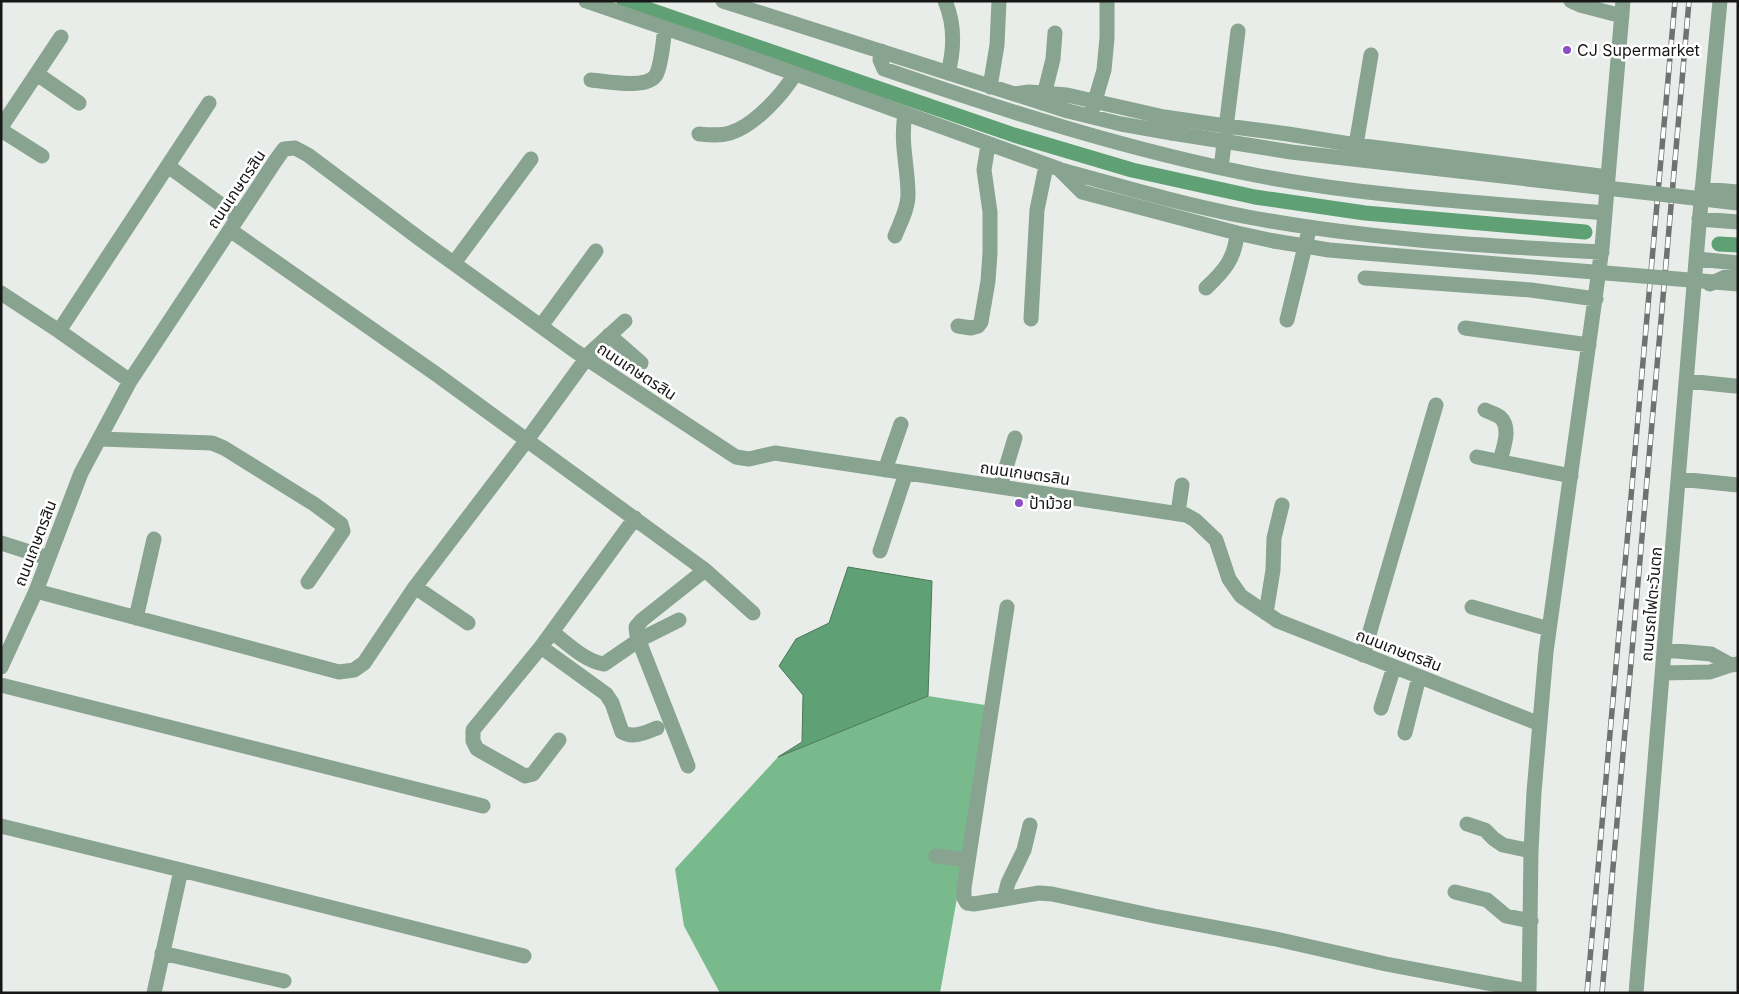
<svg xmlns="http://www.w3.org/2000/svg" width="1739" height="994" font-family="Inter,'Noto Sans Thai',sans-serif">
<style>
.forest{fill:#79ba8d}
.water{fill:#5fa074;stroke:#497758}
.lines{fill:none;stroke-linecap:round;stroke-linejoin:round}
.canal{stroke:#5fa074;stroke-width:15}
.minor{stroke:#88a38f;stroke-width:15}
.rail-casing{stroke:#6f7270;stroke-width:5.5}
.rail{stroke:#fff;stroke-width:4;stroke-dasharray:11;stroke-linecap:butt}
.minor-bridge{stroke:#88a38f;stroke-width:15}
.poi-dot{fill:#8b4ec4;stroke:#fff;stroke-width:2}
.labels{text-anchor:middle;stroke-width:5;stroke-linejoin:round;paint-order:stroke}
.poi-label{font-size:16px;fill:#161716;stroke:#fff;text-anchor:start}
.street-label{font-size:16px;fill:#161716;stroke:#fff}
</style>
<rect width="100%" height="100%" fill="#e9edea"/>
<!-- forest -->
<path class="forest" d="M928,696L985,705L957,898L940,993H720L684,926L675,869L778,757Z"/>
<!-- water -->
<path class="water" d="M848,567L932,581L928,696L778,757L802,742L803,695L779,666L796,639L829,623Z"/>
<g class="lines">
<!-- canal -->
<path class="canal" d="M624,1L1014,135L1132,170L1255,197L1365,213L1585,232
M1719,244L1738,245"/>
<!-- minor -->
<path class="minor" d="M586,1L738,53L1059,169L1082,192L1237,233L1274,241
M723,1L1068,111L1121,124L1172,133
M945,1C955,24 954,50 948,73
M1571,1L1580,5L1622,16
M881,51L880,60L884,69C1006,111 1128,150 1255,175C1370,197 1488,203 1605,213
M37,74L79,103
M591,80C606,81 647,90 656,75C662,63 663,41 665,28
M990,87L997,45L999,1
M1014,94L1029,92L1067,95L1164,117L1226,126L1288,134L1356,145L1608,177
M1042,103L1053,59L1055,33
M1092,111L1104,70L1107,38V1
M1,127L61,37
M1,130L42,156
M699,134C710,135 719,136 730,133C754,126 782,95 795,74
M1356,145L1371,55
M168,166L238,217
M1221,168L1238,31
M1061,170C1123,187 1185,205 1248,217C1364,239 1484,246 1602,252
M1702,189L1738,192
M1699,219L1738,222
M230,230L436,374L705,570L642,620L636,627L637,636L688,766
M895,236C900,223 908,209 908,195C908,166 900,144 905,114
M1697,259L1738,263
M454,263L531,159
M1365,278L1531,290L1596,299
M1710,284L1738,271
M1206,288C1224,271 1235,259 1237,233
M1,293L59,331L130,381
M1031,319L1037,210L1046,166
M1287,320L1308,234
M541,326L596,251
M958,326L971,328L978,326L981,322L988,281L990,253V212L984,170L988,145
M1465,328L1589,345
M59,331L209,103
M609,335L641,363
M1687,381L1735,386
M1485,410C1489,412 1496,414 1500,417C1512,428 1503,448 1500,461
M100,439L212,443L224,448L314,504L341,524L343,531L308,582
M1477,457L1571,476
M885,470L901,424
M1679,479L1738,485
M1000,487L1015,438
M1178,513L1182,485
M1,543L48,558
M880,551L906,473
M705,570L753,613
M415,587L468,623
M36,591L339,672L354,670L364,663L415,587L527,440L591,352L625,321
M1007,607L964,888V898L967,903L974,904L1039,893L1052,894L1154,916L1276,939L1386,964L1529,991
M1472,607L1549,629
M1266,613L1273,570L1274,538L1282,505
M136,618L154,539
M552,632C567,643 586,662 604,664L639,640L679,620
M541,647L606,694L612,703L622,732C633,739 646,732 657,728
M1665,650L1711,654L1731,665
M1363,655L1436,405
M1,667L36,591L81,473L130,381L276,160L284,149L295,148L308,155L420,239L575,351L736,457L749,459L775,453L1186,515L1195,520L1216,540L1229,579L1241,596L1278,621L1540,724
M1663,673L1710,672L1731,665L1738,664
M1,685L483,806
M1381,708L1394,667
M1405,733L1419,677
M559,740L533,774L525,776L477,749L473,741V730L541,647L635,518
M1467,824L1485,830L1494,839L1503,845L1531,851
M1,826L181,870
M936,856L968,860
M1455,892L1487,900L1506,916L1531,921
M1004,899L1008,883L1024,850L1030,825
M162,953L284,981
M154,993L181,870L524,956
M1529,993L1531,851L1534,792L1546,652L1602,248L1623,1
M1636,993L1699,224L1720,1"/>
<defs>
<path id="rail" d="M1587,993L1675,1
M1602,993L1689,1"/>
</defs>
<!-- rail casing -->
<use href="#rail" class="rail-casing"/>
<!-- rail -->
<use href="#rail" class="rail"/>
<!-- minor-bridge -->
<path class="minor-bridge" d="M1172,133L1291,152L1738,203
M1274,241L1329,250L1738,284"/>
</g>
<!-- markers -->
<g class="poi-dot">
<circle cx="1567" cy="50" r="5"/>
<circle cx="1019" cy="503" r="5"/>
</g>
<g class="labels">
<!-- poi labels -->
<g class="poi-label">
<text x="1577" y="56">CJ Supermarket</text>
<text x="1029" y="509">ป้าม้วย</text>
</g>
<!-- street labels -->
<g class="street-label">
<text transform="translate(236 189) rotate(-56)" y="6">ถนนเกษตรสิน</text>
<text transform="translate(637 371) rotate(33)" y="6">ถนนเกษตรสิน</text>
<text transform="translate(1025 473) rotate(8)" y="6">ถนนเกษตรสิน</text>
<text transform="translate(35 543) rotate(-69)" y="6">ถนนเกษตรสิน</text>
<text transform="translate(1651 604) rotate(-85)" y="6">ถนนรถไฟตะวันตก</text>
<text transform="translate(1399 650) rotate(21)" y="6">ถนนเกษตรสิน</text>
</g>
</g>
<!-- border -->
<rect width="1739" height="994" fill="none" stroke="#161716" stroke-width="5"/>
</svg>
